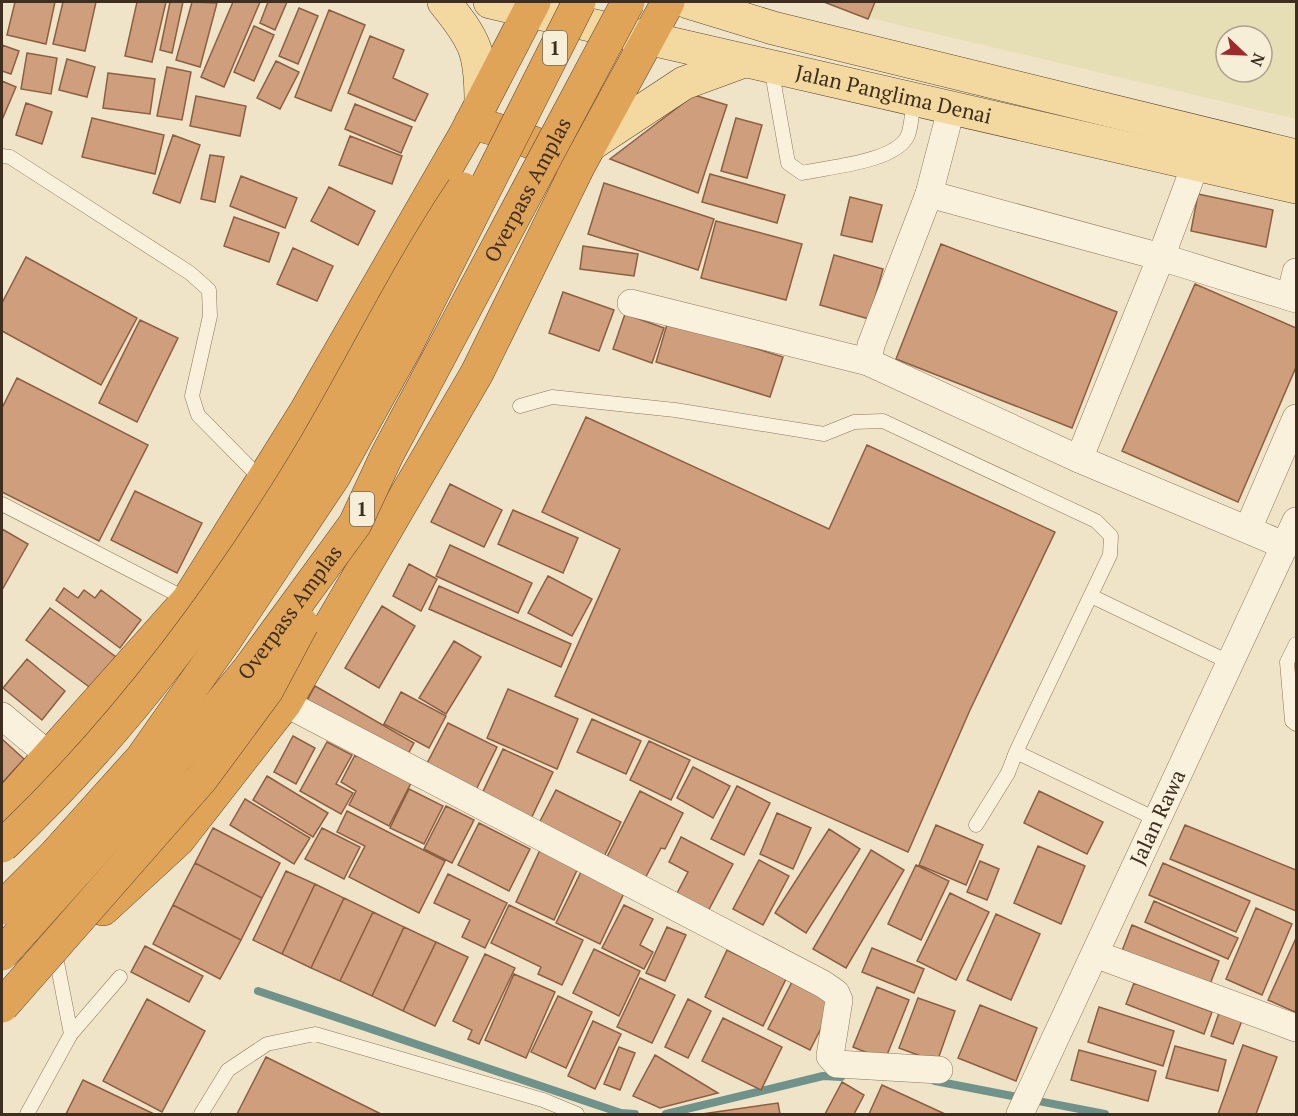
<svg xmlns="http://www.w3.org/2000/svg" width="1298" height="1116" font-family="'PT Serif',serif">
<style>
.farmland{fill:#e6deb5;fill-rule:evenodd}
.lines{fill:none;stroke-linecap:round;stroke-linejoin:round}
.stream{stroke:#6f938a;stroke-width:8}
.building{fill:#cf9f7d;stroke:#8d5f41;stroke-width:1.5}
.lane-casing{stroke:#8d765c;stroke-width:15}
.street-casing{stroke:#8d765c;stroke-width:28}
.primary-casing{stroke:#5b4430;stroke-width:34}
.highway-casing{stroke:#5b4430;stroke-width:34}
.lane{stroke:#faf1dc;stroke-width:14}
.street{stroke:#faf1dc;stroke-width:27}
.primary{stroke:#f3d9a0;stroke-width:33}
.highway{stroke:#e0a458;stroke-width:33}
.highway-bridge-casing{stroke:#5b4430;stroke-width:34;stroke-linecap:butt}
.highway-bridge{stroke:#e0a458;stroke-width:33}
.labels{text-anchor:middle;stroke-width:5;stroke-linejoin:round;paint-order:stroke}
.shield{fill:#f7eed8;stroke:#756857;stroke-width:1.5}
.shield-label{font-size:20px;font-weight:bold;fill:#3d2e20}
.street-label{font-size:21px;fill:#3d2e20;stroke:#f7eed8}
</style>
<rect width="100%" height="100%" fill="#f0e4c8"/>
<!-- farmland -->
<path class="farmland" d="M868,2H1296V119L861,16ZM1226,36H1262V72H1226Z"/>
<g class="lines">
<!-- stream -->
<path class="stream" d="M258,991L621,1113L635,1114
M935,1081L1105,1114
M666,1114L823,1076L841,1077"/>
</g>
<!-- building -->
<path class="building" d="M15,2H55L46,44L7,35Z
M63,2H96L85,51L53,44Z
M137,2H166L152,62L125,56Z
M170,2H183L172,53L160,50Z
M192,2L217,3L200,67L176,60Z
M233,2H260L224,87L201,77Z
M268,2H287L275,30L260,23Z
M824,2H875L868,19Z
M299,8L318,16L298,64L279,56Z
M329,10L365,25L331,111L295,97Z
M254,26L274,35L254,81L234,72Z
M370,36L404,50L393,78L428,94L415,121L348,93Z
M2,45L19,51L11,74L2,71Z
M27,53L57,58L51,94L21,89Z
M67,59L95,67L87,97L59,90Z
M276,61L299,72L280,109L257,98Z
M167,67L191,72L182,120L157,116Z
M108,73L155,79L150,114L103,108Z
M2,81L16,87L2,120Z
M694,95L727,105L698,193L610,159Z
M196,96L246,106L240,136L190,126Z
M26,103L52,112L42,144L16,135Z
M355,104L412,127L401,153L345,129Z
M92,118L164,135L155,174L82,157Z
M736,118L762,125L747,178L721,171Z
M173,135L200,145L180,203L153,193Z
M350,136L402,156L392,184L339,165Z
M210,155L224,157L215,202L201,199Z
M710,174L785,195L777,223L702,202Z
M241,176L297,198L285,228L230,206Z
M604,183L714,219L698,270L588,234Z
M329,187L375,211L358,245L311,221Z
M1198,194L1273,210L1266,247L1191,231Z
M850,197L882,205L872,242L841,235Z
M234,217L279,233L269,262L224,246Z
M716,221L802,244L786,300L701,278Z
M941,244L1117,312L1072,428L896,359Z
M583,246L638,254L634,276L580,269Z
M293,248L333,266L317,301L277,284Z
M834,255L883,269L869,319L820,305Z
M26,257L137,318L101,385L2,331V303Z
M1195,284L1296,328V367L1238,502L1122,451Z
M563,292L614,310L599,351L549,333Z
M625,314L664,328L652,363L613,349Z
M140,320L178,338L137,422L99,403Z
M668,321L783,357L770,397L656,362Z
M17,378L148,445L99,541L2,492V408Z
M586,417L829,529L867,445L1055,532L970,710L908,852L555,696L620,549L542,512Z
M450,484L502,510L484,547L431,522Z
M135,491L202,523L177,573L111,540Z
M513,510L578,538L563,573L498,544Z
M2,529L28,544L2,590Z
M450,545L532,583L518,613L436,576Z
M409,564L437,579L421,611L393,596Z
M548,576L592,599L572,636L528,613Z
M439,586L571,644L561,667L429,609Z
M64,588L78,598L84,590L95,598L101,590L141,620L120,648L56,600Z
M382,606L415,626L379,688L345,668Z
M50,608L116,657L92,689L26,640Z
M454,641L481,657L446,714L419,698Z
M27,659L65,691L42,720L3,688Z
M315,686L414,743L403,763L304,706Z
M508,689L578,719L557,769L487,738Z
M401,692L446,716L429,748L384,724Z
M592,719L641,741L626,774L577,752Z
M448,723L497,747L473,796L423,771Z
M293,736L315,748L296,784L274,772Z
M2,739L24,759L2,783Z
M649,741L690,760L671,800L630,780Z
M327,742L352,755L336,784L353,793L341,814L300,791Z
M503,749L553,772L529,823L479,800Z
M355,755L411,783L389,826L349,805L356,791L341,782Z
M693,767L730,786L713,818L677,798Z
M267,776L328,813L313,837L253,800Z
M737,786L770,803L744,855L711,839Z
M409,789L443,806L424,844L390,828Z
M556,790L621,822L601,863L535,831Z
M640,791L683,813L665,849L661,848L641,886L602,867Z
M1039,791L1103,822L1087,854L1024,823Z
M245,799L310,838L294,864L230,825Z
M446,806L474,820L452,863L424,849Z
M347,811L445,861L419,913L349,877L365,846L337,832Z
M777,813L811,828L793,869L760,854Z
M479,823L530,849L509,891L458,865Z
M936,825L983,845L966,885L919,865Z
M1185,825L1296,870V911L1170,859Z
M213,828L280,863L262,898L195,863Z
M322,828L360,847L344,879L305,859Z
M829,829L860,849L806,933L775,913Z
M681,837L733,864L706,915L674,899L688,872L669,862Z
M1038,846L1085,866L1061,924L1014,903Z
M540,850L578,868L554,920L516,902Z
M871,850L904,870L846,968L813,949Z
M759,860L789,876L763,925L733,909Z
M980,861L999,869L987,900L967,892Z
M195,863L262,898L241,940L173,905Z
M1163,863L1250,901L1236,932L1149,895Z
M916,865L949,881L921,940L888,924Z
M582,870L625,891L600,944L556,923Z
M286,871L315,884L282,954L253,940Z
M448,874L507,903L485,948L462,937L470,920L434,903Z
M315,884L344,898L311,968L282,954Z
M950,893L989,912L956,980L917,961Z
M344,898L373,912L340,981L311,968Z
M1154,901L1238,938L1228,959L1145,922Z
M173,905L241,940L220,979L153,944Z
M509,905L583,940L562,985L538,974L541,967L491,943Z
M624,905L653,919L640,945L653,952L644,969L602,948Z
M1256,908L1292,924L1262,995L1226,979Z
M373,912L404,927L372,996L340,981Z
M996,914L1040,934L1011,1000L967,980Z
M1132,925L1219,961L1207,992L1120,956Z
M404,927L436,942L403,1011L372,996Z
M667,927L686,935L665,981L646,973Z
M1296,938V1009L1295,1012L1268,1000Z
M436,942L468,957L435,1026L403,1011Z
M145,946L203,976L189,1002L131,972Z
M872,948L924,969L914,993L862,972Z
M594,949L640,971L619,1016L573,993Z
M727,950L786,979L763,1026L705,997Z
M485,954L515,968L479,1044L468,1039L472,1030L453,1021Z
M514,974L555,992L526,1058L485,1040Z
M640,978L675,995L652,1043L617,1027Z
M793,980L835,1001L810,1050L768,1029Z
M1134,983L1212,1012L1204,1034L1126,1004Z
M877,987L909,1000L885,1060L853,1047Z
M558,996L592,1012L566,1068L531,1052Z
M918,998L955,1011L937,1062L899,1048Z
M147,999L205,1031L162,1112L103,1081Z
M688,999L711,1011L688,1058L665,1047Z
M980,1005L1037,1028L1016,1081L958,1058Z
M1099,1007L1174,1031L1163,1066L1088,1042Z
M1220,1010L1243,1018L1233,1044L1211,1036Z
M723,1018L782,1047L761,1090L702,1061Z
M593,1021L621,1034L595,1089L568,1076Z
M1243,1045L1277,1057L1256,1114H1218Z
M1175,1046L1226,1060L1218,1091L1166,1078Z
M619,1047L635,1053L620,1090L604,1084Z
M1079,1050L1156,1071L1148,1101L1071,1080Z
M655,1055L718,1093L660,1108L633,1096Z
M266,1057L381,1114H237Z
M83,1080L154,1114H66Z
M842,1082L864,1095L854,1114H825Z
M882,1085L945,1114H869Z
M778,1103L780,1114H702Z"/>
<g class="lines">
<defs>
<path id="lane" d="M771,67L788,163L802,173C828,167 897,162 908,135C912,125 912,109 914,98
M2,156L10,157L190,273L209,290L210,316L192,396L198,415L263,481
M520,406L552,397L675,410L824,434L854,422L883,421L1096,521L1111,536L1110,555L1016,752
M2,504L188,600
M1091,596L1231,663
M1296,644L1287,662L1292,721L1296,724
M976,825L1008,773L1016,752L1158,820
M55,952L71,1034
M27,1114L71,1034L120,977
M201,1114L228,1070L267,1044L315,1034L543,1100L577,1114"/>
<g id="street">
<path d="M929,194L1161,257L1296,299"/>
<path d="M1290,297L1296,272"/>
<path d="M631,303L868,362L1079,459L1286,546"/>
<path d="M868,362L871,345L929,194L952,106"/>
<path d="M1079,459L1161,257L1196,163"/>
<path d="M1248,529L1296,418"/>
<path d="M285,703L823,984L836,993L839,1000L830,1056L837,1064L939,1070"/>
<path d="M2,716L50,756"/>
<path d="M1095,954L1296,1028"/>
<path id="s1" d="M1020,1114L1296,521"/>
</g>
<g id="primary">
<path d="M444,2C476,41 481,53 481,103"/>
<path id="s2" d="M490,2L1296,187"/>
<path d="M688,2L773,28L1296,156"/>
<path d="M590,145L684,83L744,61"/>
</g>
<path id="highway" d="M471,123C508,131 541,145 575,162
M2,809L188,600L306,411L465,135L534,2
M103,909L178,840L285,703L477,373L579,165L668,2"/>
</defs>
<!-- lane casing -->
<use href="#lane" class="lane-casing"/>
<!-- street casing -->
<use href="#street" class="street-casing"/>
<!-- primary casing -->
<use href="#primary" class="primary-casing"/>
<!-- highway casing -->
<use href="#highway" class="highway-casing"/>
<!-- lane -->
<use href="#lane" class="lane"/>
<!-- street -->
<use href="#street" class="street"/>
<!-- primary -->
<use href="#primary" class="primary"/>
<!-- highway -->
<use href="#highway" class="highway"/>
<defs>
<g id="highway-bridge">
<path d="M2,846C120,735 220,602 304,464C359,373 404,277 463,189"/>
<path d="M2,908L54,856L142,758L225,640L334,476L405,348L579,2"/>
<path id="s3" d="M2,954L157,781L249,669L355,524L387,455L628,2"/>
<path d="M2,1006L202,778L267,690L302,624"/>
</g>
</defs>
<!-- highway-bridge casing -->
<use href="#highway-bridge" class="highway-bridge-casing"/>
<!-- highway-bridge -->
<use href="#highway-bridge" class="highway-bridge"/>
</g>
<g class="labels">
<!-- shield labels -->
<g class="shield">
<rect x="543" y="31" width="24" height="34" rx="4.5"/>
<rect x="350" y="492" width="24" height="34" rx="4.5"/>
</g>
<g class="shield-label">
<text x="555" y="55">1</text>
<text x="362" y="516">1</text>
</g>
<!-- street labels -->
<g class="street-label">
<text dy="7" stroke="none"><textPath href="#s2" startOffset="414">Jalan Panglima Denai</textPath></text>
<text dy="7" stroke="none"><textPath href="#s3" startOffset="933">Overpass Amplas</textPath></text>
<text dy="7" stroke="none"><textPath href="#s3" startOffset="447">Overpass Amplas</textPath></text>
<text dy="7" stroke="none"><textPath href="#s1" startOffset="327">Jalan Rawa</textPath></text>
</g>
</g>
<!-- border -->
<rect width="1298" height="1116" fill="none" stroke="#3d2e20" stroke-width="6"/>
<!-- north arrow -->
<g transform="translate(1244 54) rotate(113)"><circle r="28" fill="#f7eed8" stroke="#ada18e" stroke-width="1.5"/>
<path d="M0-4.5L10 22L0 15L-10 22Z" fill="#9e2a2b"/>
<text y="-9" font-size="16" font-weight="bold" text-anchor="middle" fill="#3d2e20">N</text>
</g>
</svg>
